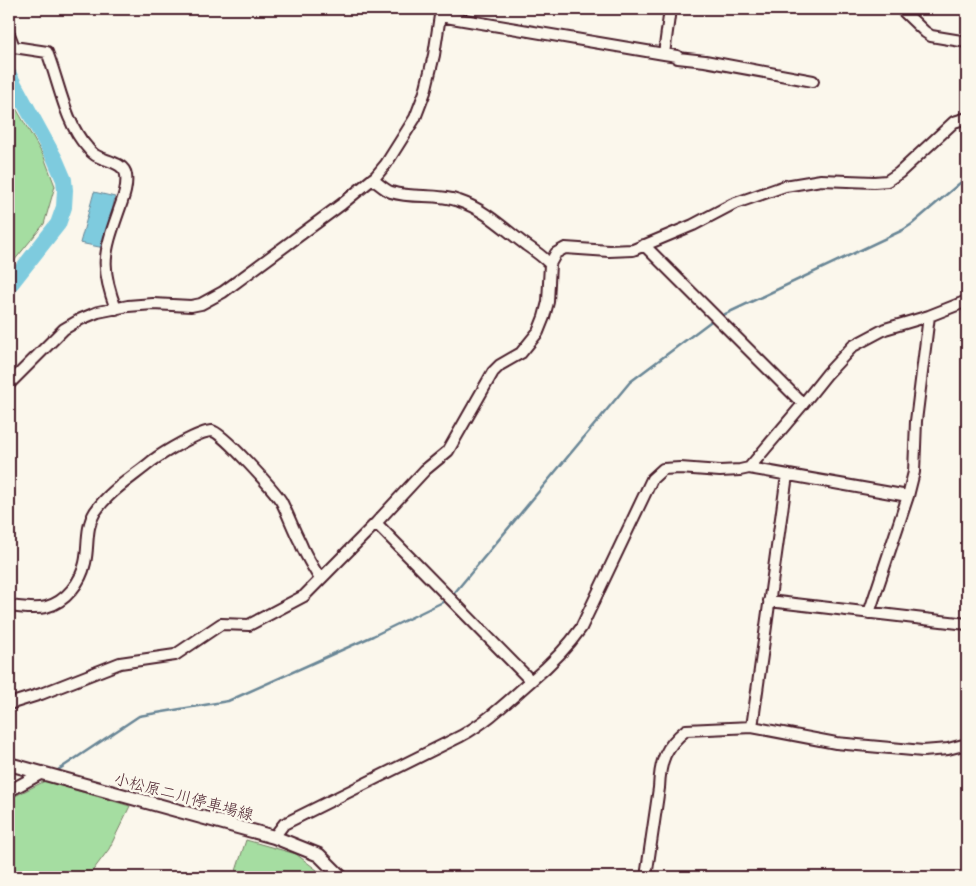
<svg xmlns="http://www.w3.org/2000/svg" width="976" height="886" font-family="'Gochi Hand','Klee One',sans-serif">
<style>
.green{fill:#a5dda1;stroke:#787e66}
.water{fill:#7ecbde;stroke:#698696}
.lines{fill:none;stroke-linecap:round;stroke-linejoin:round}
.stream{stroke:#698696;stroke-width:2.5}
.river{stroke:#7ecbde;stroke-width:16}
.minor-casing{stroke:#4a1f2b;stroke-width:14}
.major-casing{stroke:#4a1f2b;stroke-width:16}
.minor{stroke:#fbf7ec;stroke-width:10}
.major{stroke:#fbf7ec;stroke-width:12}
.labels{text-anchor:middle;stroke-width:5;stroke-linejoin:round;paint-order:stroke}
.street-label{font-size:16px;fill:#4a1f2b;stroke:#fbf7ec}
</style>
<rect width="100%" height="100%" fill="#fbf7ec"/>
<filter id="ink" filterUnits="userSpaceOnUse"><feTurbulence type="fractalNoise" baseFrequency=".02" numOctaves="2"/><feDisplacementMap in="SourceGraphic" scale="10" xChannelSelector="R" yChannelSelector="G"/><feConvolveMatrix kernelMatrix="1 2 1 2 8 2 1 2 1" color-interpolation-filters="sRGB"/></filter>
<g filter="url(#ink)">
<!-- green -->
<path class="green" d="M9,96L44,157L55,186L44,224L9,267Z
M45,781L130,806L109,849L88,877H9V799Z
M246,840L296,854L326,877H234Z"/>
<!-- water -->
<path class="water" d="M94,192L115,197L104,248L80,243Z"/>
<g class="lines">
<!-- stream -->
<path class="stream" d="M719,317L903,230L912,224L967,177
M451,597L630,382L714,319
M58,770L139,716L228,701L373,636L447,600"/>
<!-- river -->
<path class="river" d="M9,75L55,159L64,180L65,190L64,207L58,224L9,286"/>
<defs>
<path id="minor" d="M901,9L925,32L931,36L967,42
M440,16L664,54L677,56L678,58L705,61L813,81
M9,34L14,47L47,52C59,82 65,123 87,147C89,150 92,153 95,155C104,161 124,162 126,175C128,188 122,201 118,213C104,253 100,267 116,309
M664,54L670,9
M372,179C378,183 385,190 391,192C413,199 437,193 459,201C486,210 504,229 526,245C535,251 542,256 550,264
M644,245L803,404
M9,384L64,329L81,319L98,312L128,306L153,304L191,306L201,304L223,292L342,204L376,176L386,164L415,118L425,92L434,55L441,9
M749,468L803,404L827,374L853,346L885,329L929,316L967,301
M376,523L531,681
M769,601L967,624
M9,606C21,607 34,610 46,607C66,602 81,582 85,563C89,546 85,528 95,512C109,491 133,477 152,461C163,453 199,431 212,431C222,432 274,490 281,501C288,514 293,529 300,542C305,555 313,567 320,579
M869,613L908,496L914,472L916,421L929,316
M9,704L41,694L120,663L175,655L221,624L249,625L304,596L376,523L425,470L448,451L493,372L500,365L521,353L538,332L544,317L548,302L550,264L556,253L565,248L609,251L633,250L693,225L733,204L785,186L821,180L874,182L887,181L899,173L954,122L967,118
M752,727L787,475
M9,791L40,774
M274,837L284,824L461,736C488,721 508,701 531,681C550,665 567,648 581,628L652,479L663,469L680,468L720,471L740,470L749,468L908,496
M646,877L659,788C660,761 665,747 686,730L752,727L836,743L923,751L948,749L967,744"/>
<path id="major" d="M9,764L274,837L319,855L341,877"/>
</defs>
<!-- minor casing -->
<use href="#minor" class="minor-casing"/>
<!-- major casing -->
<use href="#major" class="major-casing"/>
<!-- minor -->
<use href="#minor" class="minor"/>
<!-- major -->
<use href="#major" class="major"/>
</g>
</g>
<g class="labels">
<!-- street labels -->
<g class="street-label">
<text transform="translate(184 796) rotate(15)" y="6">小松原二川停車場線</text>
</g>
</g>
<!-- margin -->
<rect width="976" height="886" fill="none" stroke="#fbf7ec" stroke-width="30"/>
<rect x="15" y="15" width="946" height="856" fill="none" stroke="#4a1f2b" stroke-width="2" filter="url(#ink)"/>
</svg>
